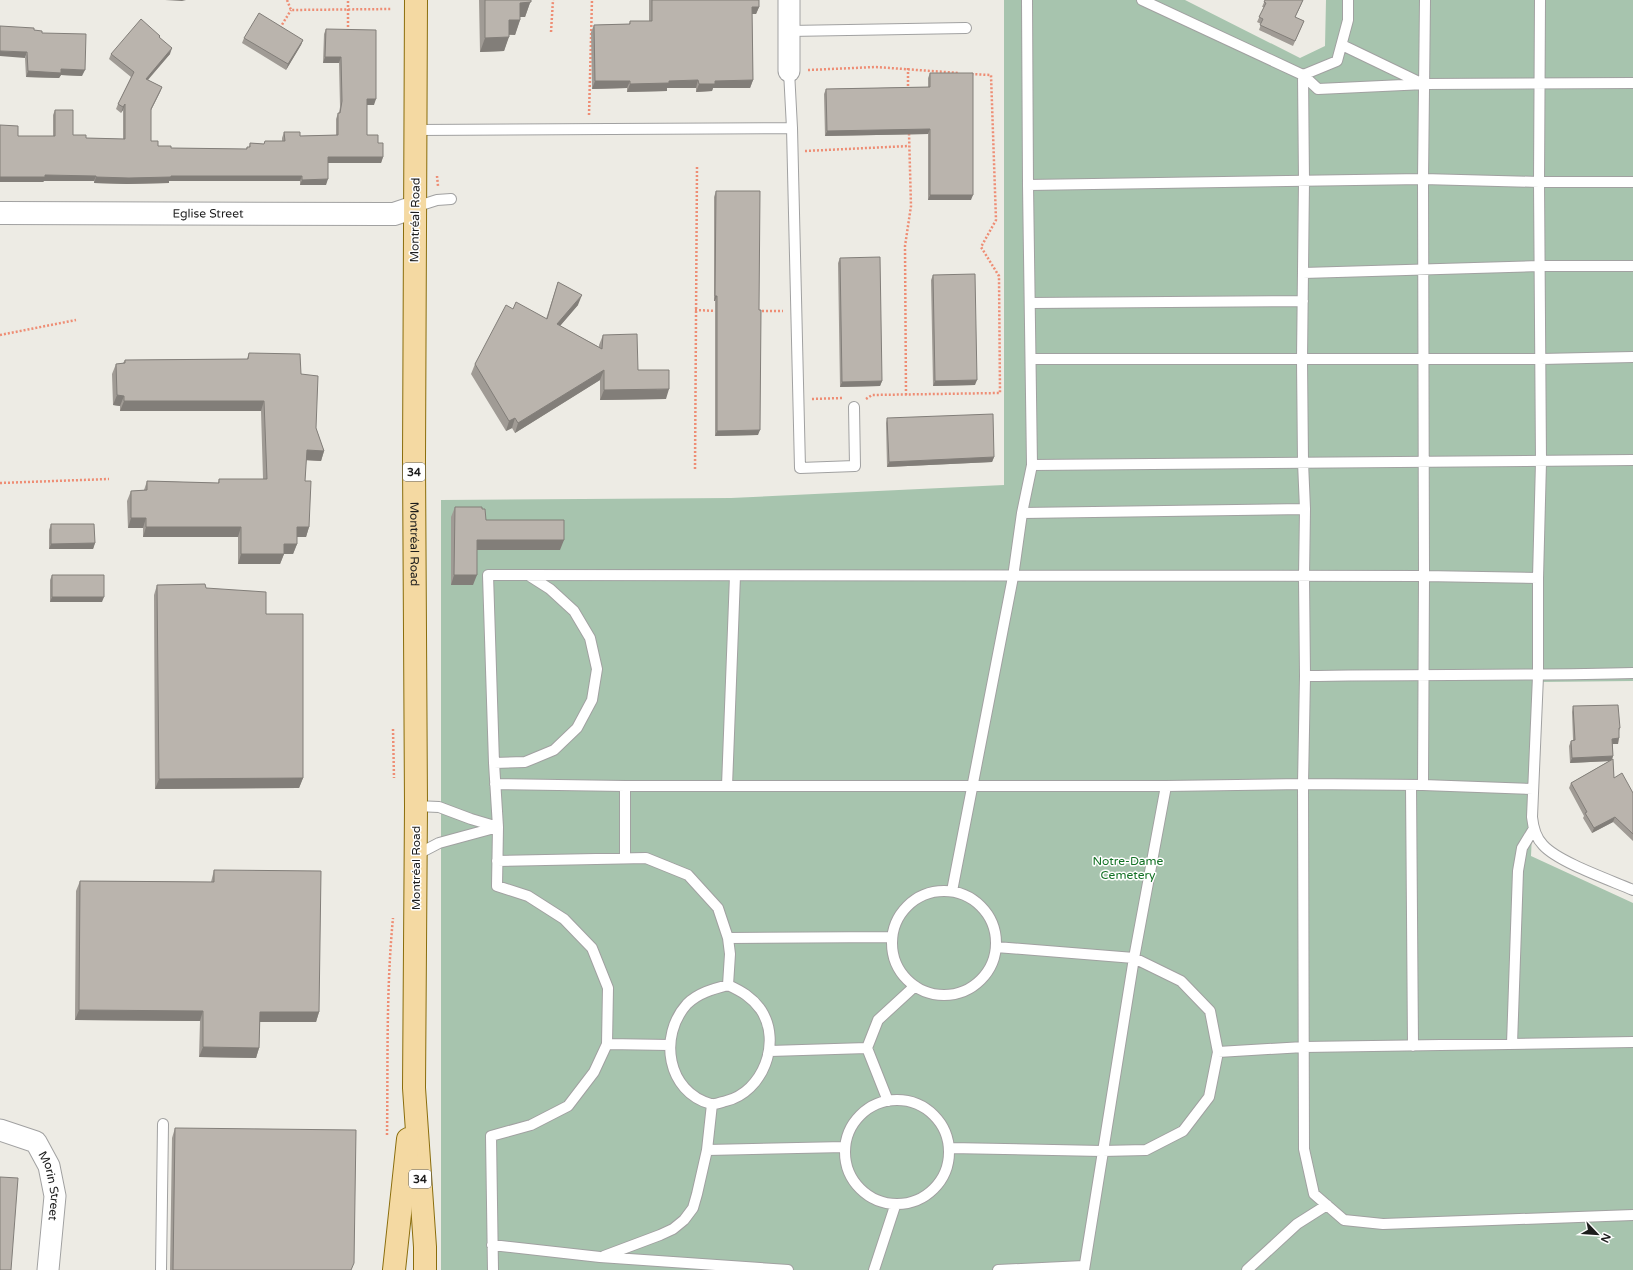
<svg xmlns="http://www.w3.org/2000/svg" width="1633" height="1270" font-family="'Varela Round',sans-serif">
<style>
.cemetery{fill:#a7c4ae}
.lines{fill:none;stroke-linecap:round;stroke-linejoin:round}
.service-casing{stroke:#a1a1a1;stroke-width:12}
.minor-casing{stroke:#a1a1a1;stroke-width:23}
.tertiary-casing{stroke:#a1a1a1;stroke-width:24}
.primary-casing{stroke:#8a6d0c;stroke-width:24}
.path{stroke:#ee8d74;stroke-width:2.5;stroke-dasharray:2 2;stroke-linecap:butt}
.service{stroke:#fff;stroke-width:10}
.minor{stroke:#fff;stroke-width:21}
.tertiary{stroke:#fff;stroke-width:22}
.primary{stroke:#f4d9a2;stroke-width:22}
.wall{fill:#a09b95}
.shaded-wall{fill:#827e79}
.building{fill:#bab4ad;stroke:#827e79}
.labels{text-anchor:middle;stroke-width:3;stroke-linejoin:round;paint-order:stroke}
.shield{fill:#fff;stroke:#616161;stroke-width:1}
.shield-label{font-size:11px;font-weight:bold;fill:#1d1d1d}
.street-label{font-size:12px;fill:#1d1d1d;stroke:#fff}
.park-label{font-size:12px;fill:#147226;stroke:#fff}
</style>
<rect width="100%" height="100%" fill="#edebe4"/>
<!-- cemetery -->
<path class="cemetery" d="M1004,0H1185L1300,58L1325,46L1326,0H1633V681L1539,682L1531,856L1633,903V1270H441V500L731,498L1004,485Z"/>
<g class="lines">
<defs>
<path id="service" d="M1142,0L1303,75L1318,89L1425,84L1633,83
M1540,0L1539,182L1541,462L1538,578V676L1532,817C1533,827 1535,837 1543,845C1558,862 1610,880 1633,890
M789,31L966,28
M1342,45L1423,84
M1303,75L1304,181L1302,360L1303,462L1305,509L1304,577L1305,676L1303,784L1304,1149L1314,1194L1344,1220L1383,1224L1633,1215
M1303,75L1337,61L1348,20V0
M792,128L800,468L855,466L854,407
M416,130L792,128L789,71
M1028,185L1423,179L1539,182H1633
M415,207L437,200L451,199
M1303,273L1539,266H1633
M1030,303L1303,301
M1031,359H1541L1633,357
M1032,465L1633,460
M1022,513L1305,509
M1305,676C1415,674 1524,676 1633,673
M494,763L525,762L554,750L577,728L592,700L597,669L590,638L574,611L550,589L528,575
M495,784L625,786H1166L1303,784L1423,785L1533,789
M1411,785L1413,1046
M1423,785L1424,576L1423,179L1425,0
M727,786L735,576
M416,806L439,807L471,819L498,827
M416,855L439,843L498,827
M625,857V786
M497,861L646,858L688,875L718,908L728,938L730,954L728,985
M892 943a52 52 0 1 1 104 0a52 52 0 1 1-104 0Z
M952,891L1013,577L1022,513L1032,465L1028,185L1027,0
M728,938L892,937
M728,985C741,991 752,997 761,1010C782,1042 763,1092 726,1101C722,1102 715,1105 711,1104C667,1092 658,1036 687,1004C698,993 713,989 728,985Z
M607,1044L669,1045
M1512,1044L1518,871L1522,848L1533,830
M770,1051L867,1048
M1218,1052L1304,1047L1633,1042
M845 1152a52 52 0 1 1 104 0a52 52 0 1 1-104 0Z
M888,1101L867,1048L878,1020L915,986
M950,1148L1102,1151L1146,1150L1183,1131L1209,1097L1218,1052L1210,1011L1181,981L1134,958L996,947
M707,1150L845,1147
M492,1245L600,1257L788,1270
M604,1256L660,1235L673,1229L684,1220L693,1208L697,1194L707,1150L712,1104
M161,1270L163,1124
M493,1270L491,1136L531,1125L568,1106L594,1072L607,1044L608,988L592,948L564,919L528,896L497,886L498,827L494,763L488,575L1424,576L1538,578
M874,1270L895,1206
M998,1270L1084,1266
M1084,1270L1134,958L1166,786
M1247,1270L1297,1224L1327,1205"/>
<g id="minor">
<path d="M789,71V0"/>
<path id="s1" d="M0,1130L36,1142L49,1166L55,1196L48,1270"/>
</g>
<g id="tertiary">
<path id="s2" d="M0,213L386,214H394L415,207"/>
</g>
<g id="primary">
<path id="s3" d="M416,0L414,461L416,806L414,1088L425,1247V1270"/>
<path d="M394,1270L408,1139"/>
</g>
</defs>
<!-- service casing -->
<use href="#service" class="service-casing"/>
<!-- minor casing -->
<use href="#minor" class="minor-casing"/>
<!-- tertiary casing -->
<use href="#tertiary" class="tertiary-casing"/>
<!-- primary casing -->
<use href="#primary" class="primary-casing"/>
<!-- path -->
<path class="path" d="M287,0L291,10L392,9
M280,28L291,10
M348,31V0
M551,32L553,0
M908,68V90
M808,70L876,67L959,73
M589,115L592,0
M805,151L909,146
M437,176L438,186
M695,310L717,311
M758,311H783
M0,335L76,320
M906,395L905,246L911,206L909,133
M812,399L843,398
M866,399L872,395L1000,393L999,276L981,247L996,220L991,75L970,74
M695,469L697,167
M0,483L109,479
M393,729L394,778
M387,1135C388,1063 386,991 393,918"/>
<!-- service -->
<use href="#service" class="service"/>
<!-- minor -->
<use href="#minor" class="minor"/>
<!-- tertiary -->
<use href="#tertiary" class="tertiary"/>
<!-- primary -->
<use href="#primary" class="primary"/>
</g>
<!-- wall -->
<path class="wall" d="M479,0H531L525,17H520V20L515,35H509L504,51L480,52Z
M649,0H759V7L756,14H752L753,80L750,88H713L712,91L696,92V88H667V91L627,92V88L592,89L591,32L594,25L629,24L630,21H649Z
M1265,0H1303L1295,17L1304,21L1293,46L1259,30L1261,24L1257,22L1264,7H1262Z
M326,29L374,105H367V135L378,143L383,157L381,163H328L326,185H300V181H169V183L127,184L94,183V181H44L43,182H0V125L18,136H53V115L55,110L73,135L86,138L123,139V110L121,113L116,109L118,104L131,77L109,59L111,54L160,38L170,54L148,80L162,87L160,92L151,110V141L158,146L171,148L246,149L247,147H249L250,143L264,144L265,141H282V138L284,132L300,136L336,135V119L338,113H339L340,107L339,63H323L324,34Z
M34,30L42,33L82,76L61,75L59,78L26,77L25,58Z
M244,38L303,40L301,45L286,70L242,43Z
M930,73L971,200H928V134L825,136L824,94L826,89L928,87V78Z
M716,191L759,310L758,435L715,436V301H714V197Z
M840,258L882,381L880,386L840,387L838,263Z
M933,275L975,385L933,386L931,280Z
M558,282L578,305L560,326L599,347V345L603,335L666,399L600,400V380L515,433L512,428L506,431L471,374L475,364L513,309L546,319Z
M249,353L301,374L316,428L324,451L321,461L306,460L305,481L309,527L306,537H297V544L293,554H284L280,564H238V537H143V528H128L127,501L131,491L144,490L147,481L218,483L219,479H263L261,411H120V406L113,405L112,374L116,364L123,363L125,360L247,359Z
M887,418L994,457L992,462L887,467L886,423Z
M455,507L482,509L486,520L560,550H477L473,585H451V517Z
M51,524L95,543L93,549H49V530Z
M52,575L102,602H50V580Z
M157,585L206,588L266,614L303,778L299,788L155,789L154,595Z
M1573,706L1620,728L1619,731L1618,744H1613V756L1612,760L1614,778L1633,793V841L1613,822L1592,833L1583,818L1584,816L1569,788L1571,783L1609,761L1570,763L1569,746L1571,741L1573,740L1572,712Z
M214,870L319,1012L316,1022H260L259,1048L256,1058L199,1057L200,1021L75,1020L76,891L80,881L211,882Z
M175,1128L351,1270H170L172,1138Z"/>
<!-- shaded-wall -->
<path class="shaded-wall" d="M165,0H186L182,1Z
M528,0H531L525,17H514L520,3Z
M1303,0L1301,5L1293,22L1295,17Z
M752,7H759L756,14H749Z
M509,20H520L515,35L504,34Z
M509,37L504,51L480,52L485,38Z
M303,40L301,45L286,70L288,64Z
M172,48L170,54L144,84L146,79Z
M0,51L27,52L25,58L0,56Z
M325,57H341L339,63H323Z
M61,69L85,70L82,76L61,75L59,78L26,77L28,71Z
M698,80L696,88H667V91L627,92L630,84L669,81Z
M753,80L750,88H713L712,91L696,92L699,84L715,81Z
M595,81H630L627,88L592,89Z
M162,87L160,92L149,114L151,109Z
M367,99H376L374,105H365Z
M125,104L123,110L121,113L123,107Z
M930,129L928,134L825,136L827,131Z
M328,157H383L381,163H326Z
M45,175L96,176L94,181H44L43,182H0V177Z
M171,176H302L300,181H169V183L127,184L94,183L96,177Z
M328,179L326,185H300L302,180Z
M930,195H973L971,200H928Z
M582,295L578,305L553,334L557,324Z
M715,296H717L715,301H714Z
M604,370L600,380L515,433L518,423Z
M977,380L975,385L933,386L935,381Z
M882,381L880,386L840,387L842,382Z
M669,389L666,399L600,400L604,390Z
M117,395L124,396L120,406L113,405Z
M124,401H264L261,411H120Z
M515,418L512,428L506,431L509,421Z
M760,430L758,435L715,436L717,431Z
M307,450L324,451L321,461L303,460Z
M994,457L992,462L887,467L889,462Z
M131,518H146L143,528H128Z
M146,527H241L238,537H143Z
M297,527H309L306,537H293Z
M477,540H564L560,550H473Z
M95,543L93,549H49L51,544Z
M284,544H297L293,554H280Z
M241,554H284L280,564H238Z
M454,575H477L473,585H451Z
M52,597H104L102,602H50Z
M1619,738L1618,744H1611L1612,739Z
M1613,756L1611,761L1570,763L1572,758Z
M303,778L299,788L155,789L159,779Z
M1615,817L1613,822L1592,833L1594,828Z
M79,1010L203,1011L200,1021L75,1020Z
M260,1012H319L316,1022H256Z
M203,1047L259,1048L256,1058L199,1057Z"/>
<!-- building -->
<path class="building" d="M485,0H531V2L520,3V20H509V37L485,38Z
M652,0H759V7H752L753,80L715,81V84H699L698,80L669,81V83L630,84V81H595L594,25L630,24V21H652Z
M1265,0H1303L1295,17L1304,21L1295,41L1260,25L1263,19L1259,17L1266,3L1264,2Z
M259,13L303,40L288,64L244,38Z
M141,19L160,36L159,37L172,48L146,79L162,87L151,109V141H158V146H171V148L247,149V147H250V143L264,144L265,141H285L284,132H300V136L338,135V113H340L342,101L341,57H325L326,29L376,30V99H367V135H378V143H383V157H328V179L302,180V176H171V177L129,178L96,177V176L45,175V177H0V125L18,126V136H55V110H73V135H86V138L125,139V104L123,107L118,104L134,72L111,54Z
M0,26L34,28V30L42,31V33L86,34L85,70L61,69V73L28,71L27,52L0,51Z
M930,73H973V195H930V129L827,131L826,89L930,87Z
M716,191H760L759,310H761L760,430L717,431V296H715Z
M880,257L882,381L842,382L840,258Z
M975,274L977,380L935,381L933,275Z
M558,282L582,295L557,324L602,349L603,335L637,334L638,370H669V389L604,390V370L518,423L515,418L509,421L475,364L506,305L513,309L516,302L547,319Z
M249,353L300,354L301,374L318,376L316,428L324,451L307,450L305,481H311L309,527H297V544H284V554H241V527H146V518H131V491L147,490V481L219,483V479H267L264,401H124V396L117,395L116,364L125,363V360L248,359Z
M993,414L994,457L889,462L887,418Z
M455,507H482V509H485L486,520H564V540H477V575H454Z
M51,524H94L95,543L51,544Z
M52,575H104V597H52Z
M205,584L206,588L266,592V614H303V778L159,779L157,585Z
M1618,705L1620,728H1619V738L1612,739L1613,756L1572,758L1571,741L1575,740L1573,706Z
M1613,759L1614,778L1622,773L1633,793V834L1615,817L1594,828L1585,813L1587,812L1571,783Z
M214,870L321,871L319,1012H260L259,1048L203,1047V1011L79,1010L80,881L214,882Z
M175,1128L356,1130L354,1263L351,1270H173Z
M0,1177L18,1178L11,1270H0Z"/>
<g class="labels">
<!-- shield labels -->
<g class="shield">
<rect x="403" y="463" width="22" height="18" rx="3"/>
<rect x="409" y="1170" width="22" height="18" rx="3"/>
</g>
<g class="shield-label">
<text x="414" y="476">34</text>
<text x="420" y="1183">34</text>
</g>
<!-- street labels -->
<g class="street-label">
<text dy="4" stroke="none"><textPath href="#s2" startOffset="208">Eglise Street</textPath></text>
<text transform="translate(415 220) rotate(-89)" y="4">Montréal Road</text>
<text dy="4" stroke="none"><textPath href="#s3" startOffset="544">Montréal Road</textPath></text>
<text transform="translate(416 868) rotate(-90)" y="4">Montréal Road</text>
<text dy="4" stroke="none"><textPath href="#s1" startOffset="85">Morin Street</textPath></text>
</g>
<!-- park labels -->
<g class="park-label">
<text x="1128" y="865">Notre-Dame<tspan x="1128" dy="14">Cemetery</tspan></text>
</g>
</g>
<!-- north arrow -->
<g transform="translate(1597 1234) rotate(115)" stroke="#ffffff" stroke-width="3" paint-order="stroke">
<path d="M0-3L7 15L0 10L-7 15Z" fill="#1d1d1d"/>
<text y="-6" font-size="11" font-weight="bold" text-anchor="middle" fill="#1d1d1d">N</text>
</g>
</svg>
